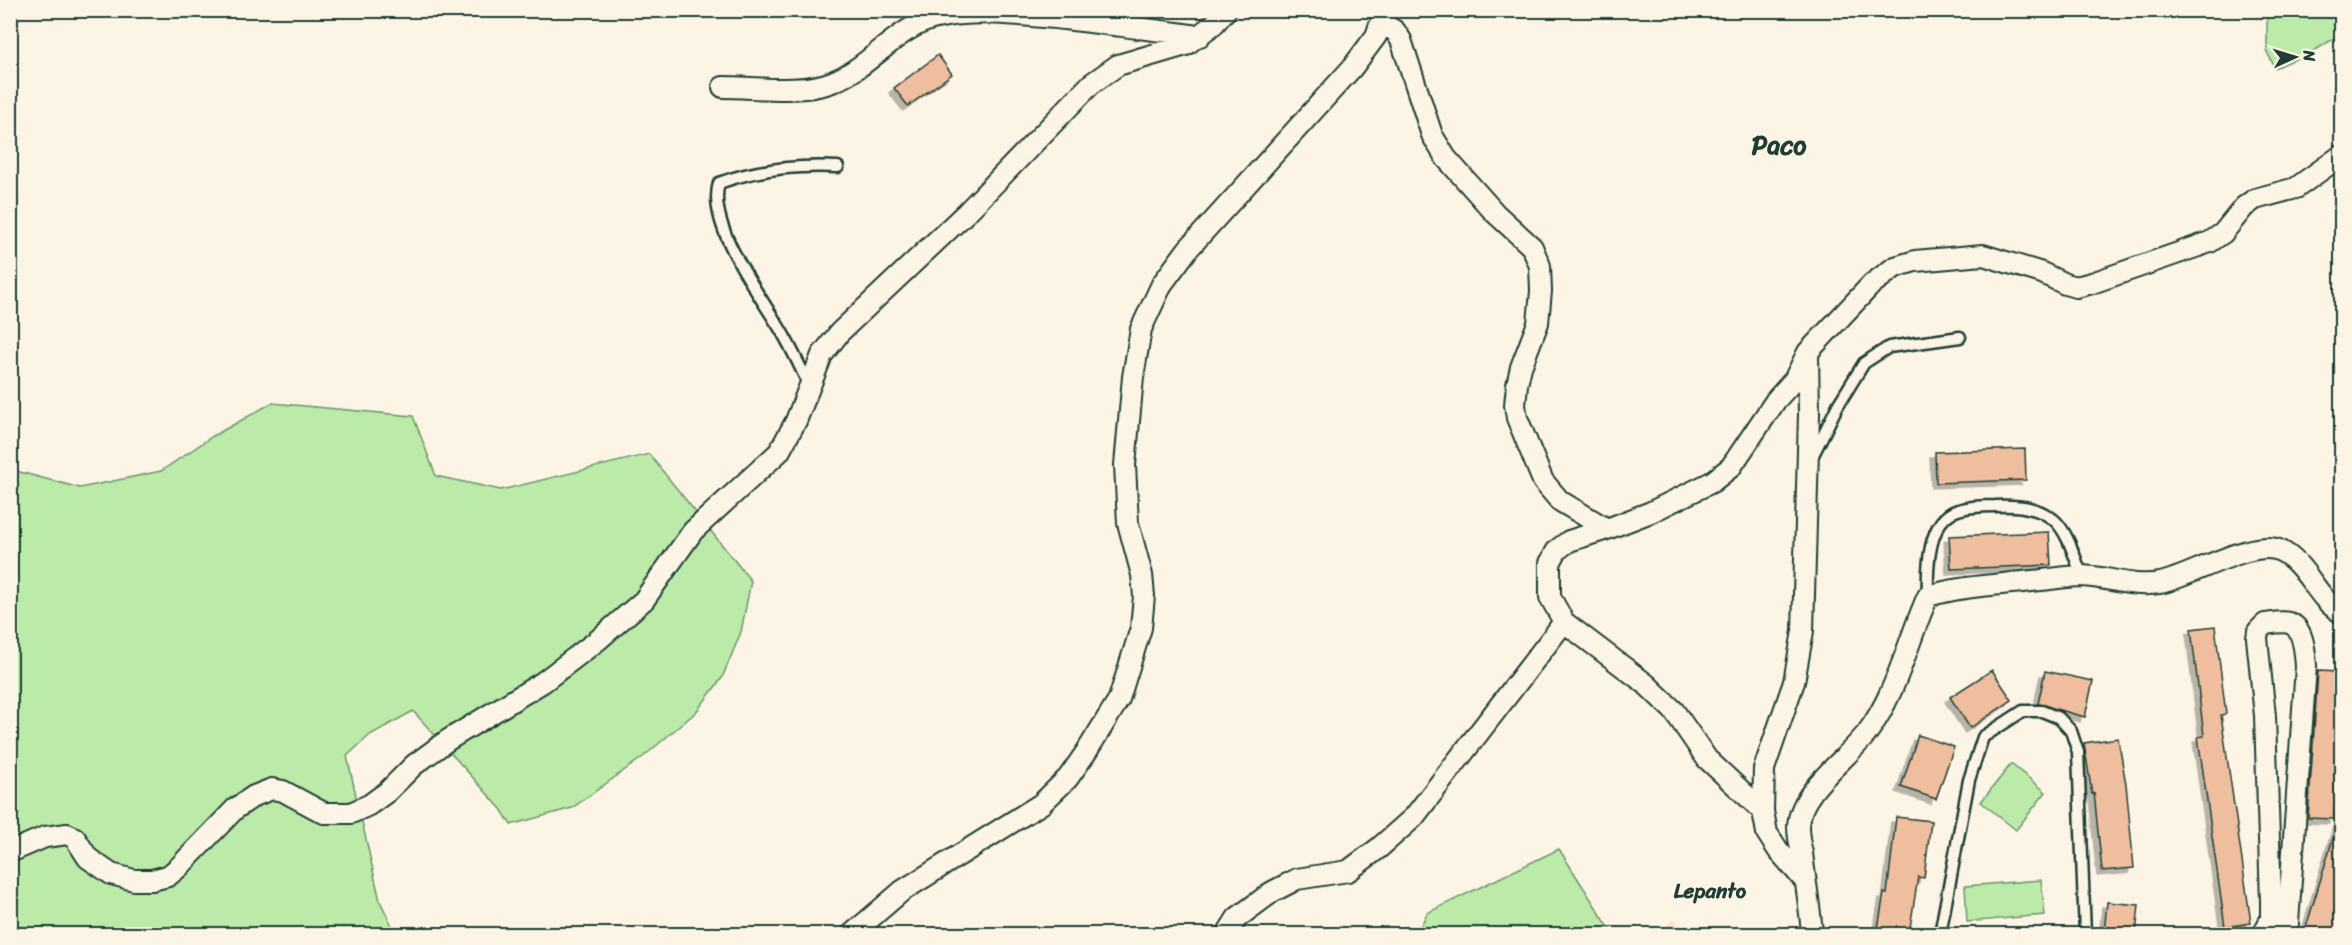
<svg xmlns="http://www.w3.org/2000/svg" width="2352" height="945" font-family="Sriracha,sans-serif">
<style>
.built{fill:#f8e4d0}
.green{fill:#bbeaa9;stroke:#6d946e;stroke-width:1.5}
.building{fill:#eebe9e;stroke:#1f3d34;stroke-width:1.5;filter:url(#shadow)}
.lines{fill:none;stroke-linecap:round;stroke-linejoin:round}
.lane-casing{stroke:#1f3d34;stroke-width:15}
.street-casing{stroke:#1f3d34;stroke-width:24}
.lane{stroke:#fcf5e5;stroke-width:10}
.street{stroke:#fcf5e5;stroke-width:20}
.labels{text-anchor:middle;stroke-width:4.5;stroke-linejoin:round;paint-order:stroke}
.neighbourhood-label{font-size:21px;font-weight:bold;fill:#1f3d34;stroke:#fcf5e5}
.district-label{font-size:26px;font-weight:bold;fill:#1f3d34;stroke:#fcf5e5}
</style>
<defs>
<filter id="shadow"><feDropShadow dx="-5" dy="5" stdDeviation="0" flood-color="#0004"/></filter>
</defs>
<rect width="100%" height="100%" fill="#fcf5e5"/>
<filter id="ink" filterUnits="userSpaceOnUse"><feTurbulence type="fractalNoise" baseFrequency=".0167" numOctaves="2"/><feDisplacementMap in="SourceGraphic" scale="12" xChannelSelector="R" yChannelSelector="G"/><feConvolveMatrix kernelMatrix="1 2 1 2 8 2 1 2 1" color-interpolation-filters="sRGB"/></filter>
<g filter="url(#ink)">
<!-- built -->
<path class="built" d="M1673,919L1688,934H1659Z"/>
<!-- green -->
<path class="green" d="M2267,11H2341V34L2314,51L2275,68L2267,52Z
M272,403L413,416L436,476L501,490L649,454L751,581L741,632L722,678L696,712L643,757L572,808L511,825L501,809L413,711L370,735L347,756L380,901L396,934H11L10,464L16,471L80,488L161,471L213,436Z
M2011,764L2046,792L2016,830L1981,802Z
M1559,849L1613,934H1417L1427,913Z
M2041,880L2045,915L1967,922L1965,886Z"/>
<!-- building -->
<path class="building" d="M938,55L952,74L908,106L894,88Z
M2025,449L2026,480L1936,483L1935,452Z
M2049,532L2051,565L1951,569L1949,536Z
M2215,626L2226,714L2221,715L2251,923L2225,927L2198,737L2204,736L2191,629Z
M1992,670L2012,700L1970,728L1950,697Z
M2045,671L2093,681L2085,717L2038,704Z
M2318,671L2339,672L2338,694H2342V723H2338L2334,819L2308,818Z
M1918,735L1954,747L1936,799L1901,787Z
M2118,738L2126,784L2134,868L2102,871L2094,793L2092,794L2084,743Z
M1896,817L1931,821L1924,878L1918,877L1909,934H1877L1884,893L1887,894Z
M2338,822L2342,823V920L2337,934H2304Z
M2107,902L2139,905L2136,934H2104Z"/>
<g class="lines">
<defs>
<path id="lane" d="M809,385C800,367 792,349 782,332C760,295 706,225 719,183C757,169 798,165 838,167
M1812,457L1838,405L1864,363L1889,347L1960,337
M1928,596C1927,570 1927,519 1958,510C1970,506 1983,506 1995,506C2016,505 2035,506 2053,519C2068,531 2075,559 2082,576
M1940,934L1969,780L1983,737L2023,711H2042L2059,718L2071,731L2078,752L2085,934"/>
<path id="street" d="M1382,23L1395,31L1401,40L1432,135L1446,158L1495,213L1532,247L1540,266L1541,291L1538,323L1521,367L1517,385L1515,405L1517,418L1543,481L1560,501L1607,529
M723,87C756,87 802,94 832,82C871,67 896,27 936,18C977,9 1023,15 1064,19C1109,24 1154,30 1200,36
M1763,811L1707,759L1674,711L1646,684L1564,622L1550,597V563L1557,550L1569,541L1607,529L1651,512L1712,482L1731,467L1776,400L1794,380L1808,352L1872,284L1895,267L1915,261L1983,255L2042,273L2065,284L2076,287L2092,283L2210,242L2223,233L2244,207L2255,199L2296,188L2342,155
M10,852L45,837L67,834L75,838L88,858L111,874L134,880H152L168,876L179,867L235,809L254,796L272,789L283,791L324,813H351L369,805L387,792L414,765L448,740L543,682L598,640L644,600L693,531L779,452L796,421L822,355L840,332L966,213L1091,84L1118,65L1186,45L1214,24L1226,10
M1805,881L1778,850L1767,833L1763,811L1764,769L1794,682L1803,631L1809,414L1808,354
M852,934L902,891L1041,804L1068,778L1087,751L1119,699L1141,628L1144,596L1142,575L1128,523L1125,465L1133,377L1141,329L1162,284L1188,249L1352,68L1376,36L1385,10
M1227,934L1237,918L1272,892L1297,879L1348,871L1379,848L1414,817L1564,622
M1812,934C1810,907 1805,880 1802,853C1800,845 1798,835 1798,826C1800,790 1846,760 1867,733C1897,693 1908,640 1928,596C1962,586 1997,585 2032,581C2048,580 2066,576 2082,576C2109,577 2133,588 2160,583C2191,577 2254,537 2281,551C2308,565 2316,599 2342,613
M2263,934L2271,919V901L2265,716L2257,638L2258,631L2265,624C2272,623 2282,621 2289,623C2304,627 2305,654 2306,666L2288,923L2285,934"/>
</defs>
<!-- lane casing -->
<use href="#lane" class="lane-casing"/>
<!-- street casing -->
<use href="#street" class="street-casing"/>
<!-- lane -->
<use href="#lane" class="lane"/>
<!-- street -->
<use href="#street" class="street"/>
</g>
</g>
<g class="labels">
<!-- neighbourhood labels -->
<g class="neighbourhood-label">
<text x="1710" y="898">Lepanto</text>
</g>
<!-- district labels -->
<g class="district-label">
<text x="1779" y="154">Paco</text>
</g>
</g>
<!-- margin -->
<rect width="2352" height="945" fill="none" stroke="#fcf5e5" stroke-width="36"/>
<rect x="18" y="18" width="2316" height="909" fill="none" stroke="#1f3d34" stroke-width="2" filter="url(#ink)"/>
<!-- north arrow -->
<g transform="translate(2295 57) rotate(86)" stroke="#fcf5e5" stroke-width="4.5" paint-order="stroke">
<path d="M0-4.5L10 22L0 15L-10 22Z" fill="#1f3d34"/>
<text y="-9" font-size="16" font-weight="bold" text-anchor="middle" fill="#1f3d34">N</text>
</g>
</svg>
